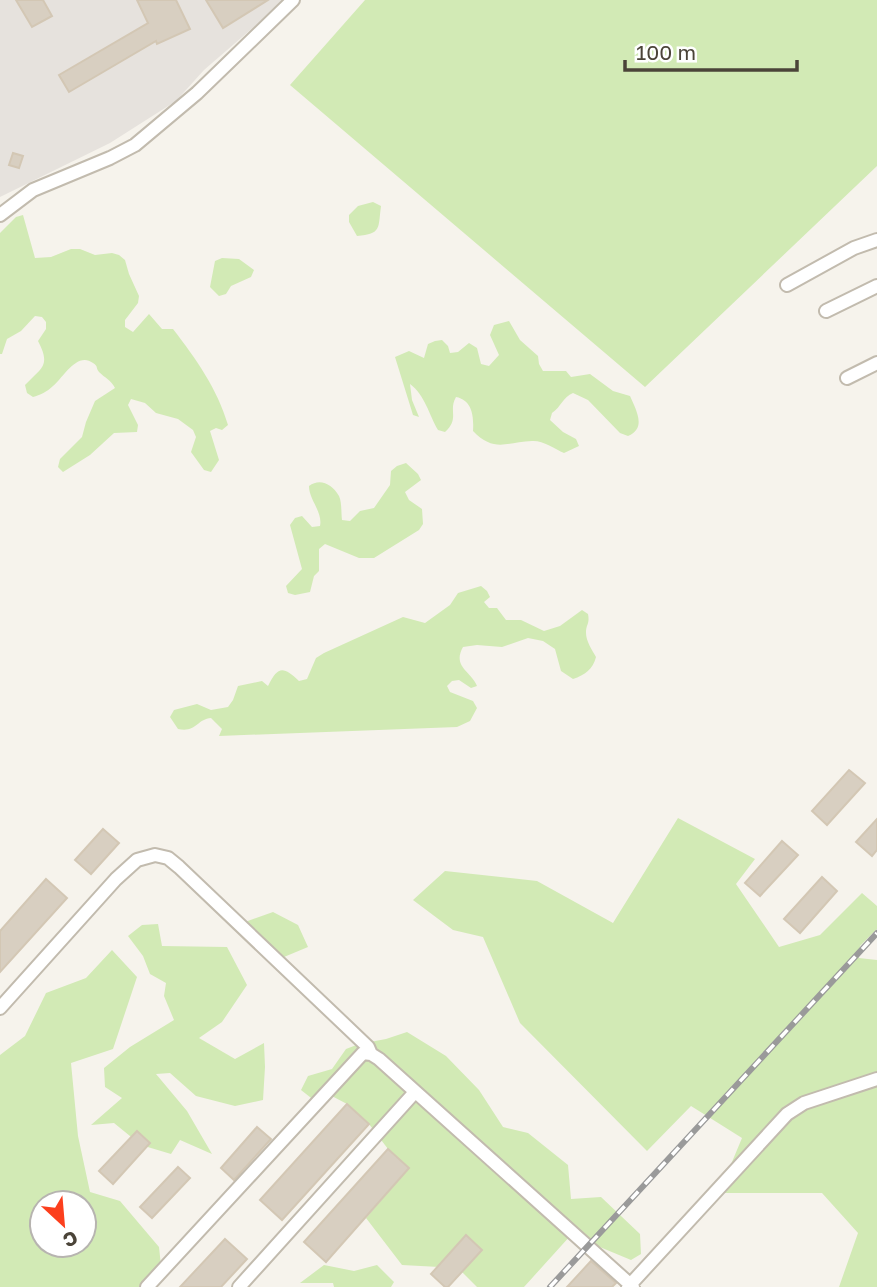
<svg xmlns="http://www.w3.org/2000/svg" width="877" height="1287" font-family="'Golos Text',sans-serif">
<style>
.industrial{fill:#e6e2dd}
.green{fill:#d2eab5;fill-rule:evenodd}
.building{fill:#d8cfc1;stroke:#d3c7b4;stroke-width:2}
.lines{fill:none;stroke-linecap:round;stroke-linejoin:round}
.minor-casing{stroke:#c2bbae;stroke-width:16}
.minor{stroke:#fff;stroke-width:12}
.rail-casing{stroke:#9a9a9a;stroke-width:6}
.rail{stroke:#fff;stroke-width:3.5;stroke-dasharray:10;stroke-linecap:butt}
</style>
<rect width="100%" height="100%" fill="#f6f3ec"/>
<!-- industrial -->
<path class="industrial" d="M0,0H285L204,70L176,101L110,143L0,197Z"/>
<!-- green -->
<path class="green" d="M365,0H877V166L645,387L290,85Z
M373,202L381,206C378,228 382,234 357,236L349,222V215L358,206Z
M23,215L35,258L51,257L71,249H80L95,255L112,253L119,255L125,260L129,274L139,296L138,303L125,320V327L133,332L149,314L162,329H173C196,359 217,388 228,425L222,430L216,428L210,431L219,460L211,472L204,470L191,452L196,437L193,430L178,419L156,413L145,403L131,399L128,405L138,425L137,432L114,433L90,455L63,472L58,467L60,459L82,437L86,422L95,401L115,388C111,380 105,378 99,372C95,367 99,367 93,363C77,351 63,378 53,386C47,392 40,395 33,397L27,393L25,385C42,367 51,366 38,341L46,329V322L42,317L35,316L21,331L7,339L2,354H0V233L16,217Z
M222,258L239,259L254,270L251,277L231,286L226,294L219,296L210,287L215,261Z
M509,321L520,340L538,356L539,364L543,371H566L571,377L590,374L613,391L630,396C636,410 647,428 628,436L620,433L588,400L573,393C563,397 561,407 552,413L550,420L563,432L576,439L579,446L564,453C555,449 542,440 532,441C507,442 494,453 473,431C474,416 472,400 456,397C448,411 460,418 445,432L438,430C429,415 425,395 410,384L412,400L419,417L413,415L395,357L409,351L424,358L428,344L435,341L442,340L448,346L450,353L458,352L469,343L477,348L481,364L489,366L499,355L490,335L494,325Z
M406,463L418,474L421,480L405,492L409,500L422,509L423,524L419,530L374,558H359L325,544L319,549V571L314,576L310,592L295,595L288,593L286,586L302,569L290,525L295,518L302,516L312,527L320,526C323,512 309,500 309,486C320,478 332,484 339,496C342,502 341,513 342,520L350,521L360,511L374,508L390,485L391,471L397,466Z
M481,586L487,591L490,597L484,602L489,608H497L506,620H521L544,631L560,626L582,610L588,614C590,624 586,624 586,633C586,641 592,650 596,657C593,669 585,675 573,679L561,671L555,649L543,641L528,638L502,647L477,645L463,647C452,667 471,671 477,686L471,688L459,680L452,681L447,686L450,692L473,701L477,708L470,721L457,727L219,736L222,729L211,718C197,719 196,733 178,729L170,717L174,710L197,704L211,710L228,707L233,700L238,686L262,681L268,686C278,666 283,666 299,681L307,679L316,658L324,653L403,617L425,623L450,605L458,593Z
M678,818L755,859L736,884L779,947L820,935L862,893L877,906V929L860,946L859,958L877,960V1287H839L858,1233L822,1193H719L742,1138L691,1106L647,1151L520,1023L483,937L453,930L413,900L445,871L537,881L613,923Z
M273,912L298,925L308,947L284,957L263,941L245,922Z
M158,924L162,946L227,947L247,985L222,1022L199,1038L235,1059L264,1043L265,1067L263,1100L235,1106L196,1096L170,1073L156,1074L187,1111L212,1154L180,1140L171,1154L141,1145L114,1123L91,1125L122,1098L105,1087L104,1068L130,1047L174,1020L164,996L166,983L150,974L143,956L128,936L142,925Z
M112,950L137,977L113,1049L71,1063L78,1136L90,1192L120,1201L159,1247L162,1275L149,1287H0V1055L25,1036L46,993L86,978ZM42,1203H84V1245H42Z
M407,1032L446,1056L479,1090L503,1127L528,1133L568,1165L571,1199L601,1197L640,1234L641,1254L631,1260L571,1235L524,1287H477L458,1268L402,1265L366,1218L409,1168L388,1149L369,1124L347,1104L328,1094L315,1101L301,1090L308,1076L332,1069L346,1049L359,1044L386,1039Z
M324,1265L354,1271L377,1265L394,1282L391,1287H334L333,1283H300Z"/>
<!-- building -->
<path class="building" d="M16,0H43L52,16L32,27Z
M137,0H176L190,29L157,44L156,41L69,92L59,75L148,23Z
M206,0H268L223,28Z
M13,153L23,156L19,168L9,165Z
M849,770L865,783L827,825L812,811Z
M877,819V850L872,856L856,842Z
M103,829L119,843L91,874L75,860Z
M782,841L798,855L760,896L745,883Z
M822,877L837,891L800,933L784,919Z
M46,879L67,898L0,972V931Z
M347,1104L369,1124L282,1220L260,1200Z
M257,1127L271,1139L234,1180L221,1168Z
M137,1131L150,1143L113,1184L99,1171Z
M388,1149L409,1168L326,1262L304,1242Z
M178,1167L190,1178L152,1218L140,1207Z
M466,1235L482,1250L448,1287H445L431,1274Z
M225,1239L247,1259L221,1287H180Z
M591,1261L616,1283L612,1287H567Z"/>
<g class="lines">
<defs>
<path id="minor" d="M0,215L33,190L110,158L135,145L197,93L293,0
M787,285L854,248L877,240
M826,311L877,286
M847,378L877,363
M0,1008L116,879L137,860L155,855L168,858L179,867L368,1047L371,1054
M147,1287L363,1053L371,1054L379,1059L633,1287
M239,1287L415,1092
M628,1287L787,1114L804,1103L877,1079"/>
</defs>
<!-- minor casing -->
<use href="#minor" class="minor-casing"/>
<!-- minor -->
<use href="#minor" class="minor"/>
<defs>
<path id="rail" d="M550,1287L877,933"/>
</defs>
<!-- rail casing -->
<use href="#rail" class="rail-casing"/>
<!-- rail -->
<use href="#rail" class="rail"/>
</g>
<!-- north arrow -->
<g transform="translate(63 1224) rotate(154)"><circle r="33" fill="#ffffff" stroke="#b7b4b0" stroke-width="2"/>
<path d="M0-5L12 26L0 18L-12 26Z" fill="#fc3f1d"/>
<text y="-10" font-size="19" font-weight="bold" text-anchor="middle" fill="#4b4439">С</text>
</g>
<!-- scale -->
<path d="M625 60v10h172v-10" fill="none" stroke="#4b4439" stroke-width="3.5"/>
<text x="636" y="60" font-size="21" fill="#4b4439" stroke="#ffffff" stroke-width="5" paint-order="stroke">100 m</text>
</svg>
